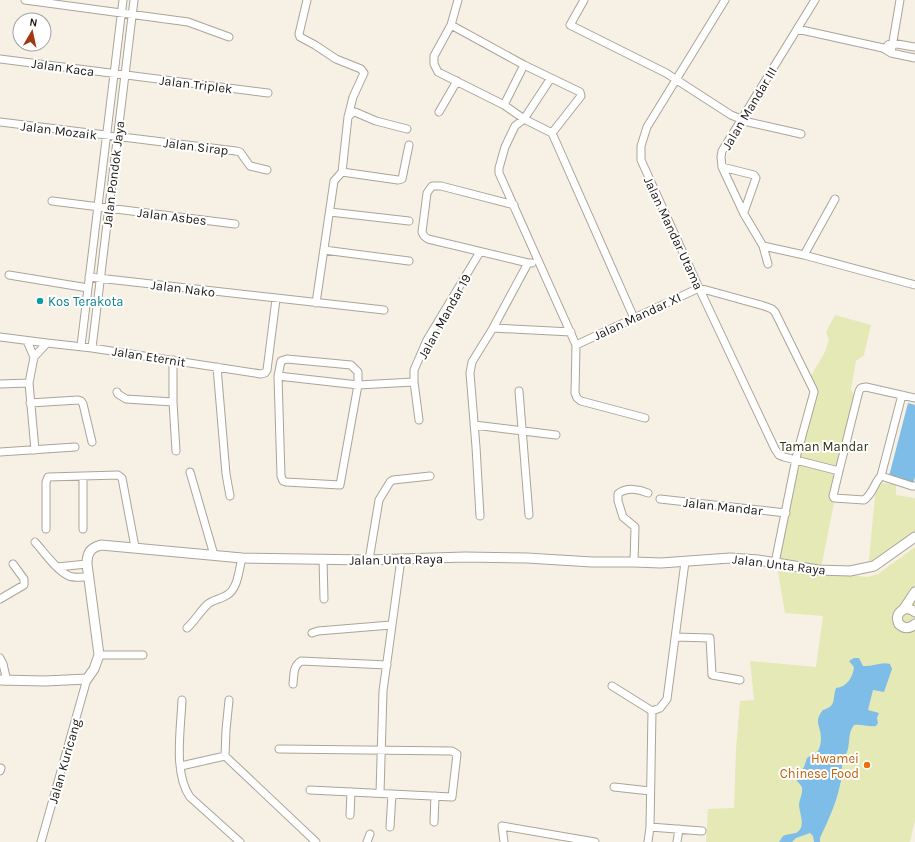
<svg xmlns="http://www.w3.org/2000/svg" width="915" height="842" font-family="Karla,sans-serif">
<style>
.green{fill:#e4e9b6}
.water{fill:#7fbde9}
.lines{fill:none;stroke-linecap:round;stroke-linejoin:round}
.minor-casing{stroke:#aaa499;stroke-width:9}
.tertiary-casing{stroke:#aaa499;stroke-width:11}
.minor{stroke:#fff;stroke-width:7}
.tertiary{stroke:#fff;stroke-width:9}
.culture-dot{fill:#0f9aa8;stroke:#fff;stroke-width:1.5}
.food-dot{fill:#e8710a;stroke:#fff;stroke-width:1.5}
.labels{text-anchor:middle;stroke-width:4;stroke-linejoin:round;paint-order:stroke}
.street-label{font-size:13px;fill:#1a1713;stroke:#fff}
.culture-label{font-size:13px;fill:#0d838f;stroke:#fff;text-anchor:start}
.park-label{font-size:13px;fill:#2f3113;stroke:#fff}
.food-label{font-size:13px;fill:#c56008;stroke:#fff;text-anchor:end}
</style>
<rect width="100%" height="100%" fill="#f7f1e5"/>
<!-- green -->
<path class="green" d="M835,315L871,325L864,355L856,361L851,389L857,403L840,472L799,462L816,392L809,379L824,354L829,340L826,332Z
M799,463L840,474L821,568L777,565Z
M880,483L896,484V495L915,498V536L868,571L875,495Z
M915,547V820L910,842H706L708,809L734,808L736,749L740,701L754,700L750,661L816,667L823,616L785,613L777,566L867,577L878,574Z"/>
<!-- water -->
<path class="water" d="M908,403L915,405V477L913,484L889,476Z
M854,658H859L863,666C872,667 882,661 890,664L892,669L884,692L873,690L868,710L879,713L877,718L878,723L876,726C869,727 861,724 854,725C848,733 850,740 848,749C846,755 843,760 842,767C841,773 842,779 840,785C836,804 828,821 820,838V842H814L813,836L810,833L796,838L792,842H779L783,836C787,834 792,834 796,833C807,827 799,813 799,804C800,798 803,793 802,788C801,784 797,782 795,778L804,767L807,758L818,751C820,747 821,743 821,738C821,726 813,722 823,710C837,706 832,699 836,688C847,687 853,677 854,667L849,661Z"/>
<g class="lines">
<defs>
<path id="minor" d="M25,0L188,22L229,37
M307,0L299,34L300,37L315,45L336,59L361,69L364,73L353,97L348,117L342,172L334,181L316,303
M458,0L451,25L434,56V64L438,72L504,105L524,119L552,133L634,318
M584,0L570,25L666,73L731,115L748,122L801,134
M725,0L647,127L641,146V160L699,288L775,449L779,455L784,457L839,471L859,391L861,388L866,387L915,398
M451,25L524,65L580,92L581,96L552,133
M797,29L883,48L891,53L915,58
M888,45L892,43L914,47
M891,53L900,0
M0,59L268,93
M551,78L524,119L515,126L505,147L499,168V173L576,345L575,393L577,398L581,401L645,418
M504,105L524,65
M439,112L457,81
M348,117L352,113L355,112L376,121L407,129
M0,122L236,151L240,152L250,166L267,170
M722,167L754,175L756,178L744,212
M342,172L398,180L402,179L409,145
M52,201L235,224
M514,205L441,186H432L427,193L422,232L424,236L428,239L528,263
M330,212L409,221
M763,246L804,255L915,285
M324,250L409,261
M804,255L835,199
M532,263H528L493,328L571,332
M768,264L763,246L744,214L722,167L721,157L722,151L815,0
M9,275L88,288
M89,277L384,310
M0,337L47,343
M27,341L34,357
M576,345L699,288L764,306L772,309L775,312L813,389L814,392L797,454L775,563
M81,346L123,0
M92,348L134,0
M287,359L351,365L358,372V385L340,485L286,482L283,481L281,476L278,376L281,361Z
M173,360V402L176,451
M217,367L226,474L230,496
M278,376L358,385L414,382V370L427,340L480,252
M414,382L419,420
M0,384L29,383
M519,391L529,515
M117,392L118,394L126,399L173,402
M30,403L78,400L81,401L83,404L92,442
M474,425L556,435
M35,450L29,383L34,357L47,343L92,348L261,374L265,373L267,370L276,299
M0,452L75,447
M839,471L833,496L834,498L864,500C873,494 874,483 881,476L902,395
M190,472L214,555
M881,476L912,486H915
M83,477V529
M660,499L786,513
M480,516L476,447L470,373L472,362L493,328
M46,529V482L48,477L118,475L122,478L135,547
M35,542C44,552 57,571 69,576C74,578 83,577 88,577
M323,559L324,599
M369,560L379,500L390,482L393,480L430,476
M634,562L635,527L623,517L618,501V494C626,487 639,489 648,493
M57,567L87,564
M0,599L24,585V579L13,564
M187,628C195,621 200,611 208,604C213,600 221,599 227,595C238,589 239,569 242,558
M312,633L318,631L391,625
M675,637L710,638L712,675L740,680
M99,655H143
M0,658L3,664L7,681
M293,684C294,675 293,666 301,661L387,665
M612,686L652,711
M182,700C181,728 173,773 190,797L240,842
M229,700L226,730L225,756L316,842
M279,749L452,751L457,754L452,797L310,790
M181,766L225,756
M0,771L1,768
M614,787L650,791
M380,793L383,691L401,559
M350,815L351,792
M434,822L435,796
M390,827L392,794
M650,827L702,831
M41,842L87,679
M367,842L370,834
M504,842L502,826L595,842
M648,842L650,827L652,711L660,708L667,699L685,562
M677,842L679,829"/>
<path id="tertiary" d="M903,610L915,592
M915,612C906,604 893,613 899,624C904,629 910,629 915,624
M0,680L45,681L87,679L94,669L99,655L87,564C87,553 90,548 101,545L242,558L369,560L465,557L527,558L592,562H634L661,563L730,558L758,560L818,570L850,571L874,566L915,537"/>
</defs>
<!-- minor casing -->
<use href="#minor" class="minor-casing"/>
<!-- tertiary casing -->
<use href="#tertiary" class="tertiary-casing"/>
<!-- minor -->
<use href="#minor" class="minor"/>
<!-- tertiary -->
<use href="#tertiary" class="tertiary"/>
</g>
<!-- markers -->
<circle class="culture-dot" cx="40" cy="301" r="4"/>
<circle class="food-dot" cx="867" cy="765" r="4"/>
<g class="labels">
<!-- street labels -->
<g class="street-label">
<text transform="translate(63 67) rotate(8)" y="5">Jalan Kaca</text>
<text transform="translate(196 84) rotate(7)" y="5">Jalan Triplek</text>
<text transform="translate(749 108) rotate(-59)" y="5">Jalan Mandar III</text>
<text transform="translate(59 130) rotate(7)" y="5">Jalan Mozaik</text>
<text transform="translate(196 146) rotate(7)" y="5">Jalan Sirap</text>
<text transform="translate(113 174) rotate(-83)" y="5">Jalan Pondok Jaya</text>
<text transform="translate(172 216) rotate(7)" y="5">Jalan Asbes</text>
<text transform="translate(674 233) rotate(65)" y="5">Jalan Mandar Utama</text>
<text transform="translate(183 288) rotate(7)" y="5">Jalan Nako</text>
<text transform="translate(444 316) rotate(-61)" y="5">Jalan Mandar 19</text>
<text transform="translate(637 316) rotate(-25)" y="5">Jalan Mandar XI</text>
<text transform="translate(149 356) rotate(9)" y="5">Jalan Eternit</text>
<text transform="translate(723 506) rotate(6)" y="5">Jalan Mandar</text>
<text transform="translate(396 559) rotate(-1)" y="5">Jalan Unta Raya</text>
<text transform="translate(779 564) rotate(7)" y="5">Jalan Unta Raya</text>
<text transform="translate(64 761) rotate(-74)" y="5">Jalan Kuricang</text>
</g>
<!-- culture labels -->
<g class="culture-label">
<text x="48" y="306">Kos Terakota</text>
</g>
<!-- park labels -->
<g class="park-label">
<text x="824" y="451">Taman Mandar</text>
</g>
<!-- food labels -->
<g class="food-label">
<text x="859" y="763">Hwamei<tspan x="859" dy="15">Chinese Food</tspan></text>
</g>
</g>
<!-- north arrow -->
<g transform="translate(32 32) rotate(9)"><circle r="19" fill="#ffffff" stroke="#a3a2a1"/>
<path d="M0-3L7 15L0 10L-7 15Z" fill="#a03914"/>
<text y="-6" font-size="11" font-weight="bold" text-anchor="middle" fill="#1a1713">N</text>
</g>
</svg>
